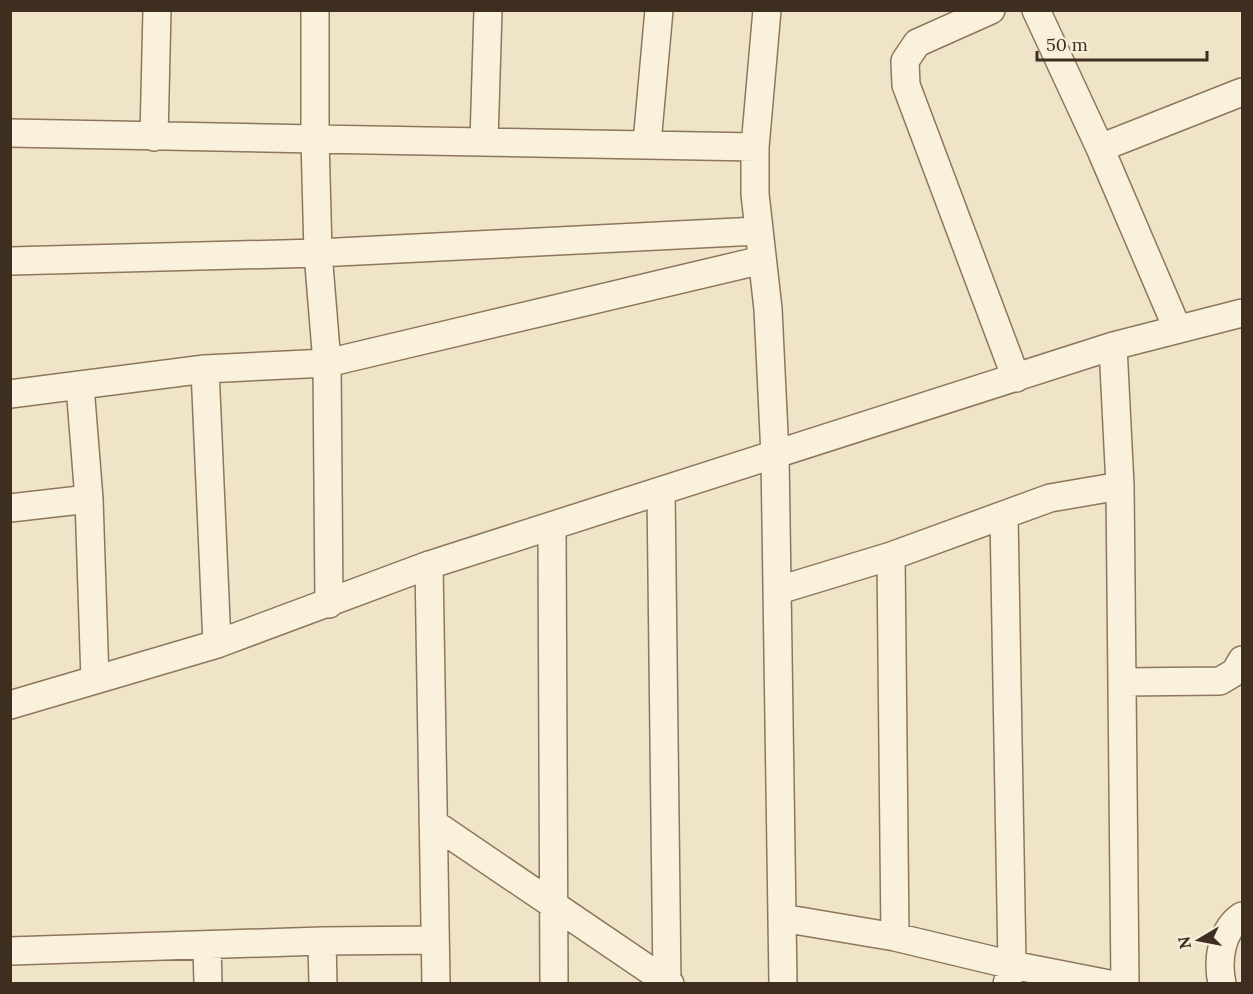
<svg xmlns="http://www.w3.org/2000/svg" width="1253" height="994" font-family="Lora,serif">
<style>
.lines{fill:none;stroke-linecap:round;stroke-linejoin:round}
.minor-casing{stroke:#8d765c;stroke-width:30}
.minor{stroke:#faf1dc;stroke-width:27}
</style>
<rect width="100%" height="100%" fill="#f0e4c8"/>
<g class="lines">
<defs>
<path id="minor" d="M315,10V139L755,147
M767,10L755,147V194L768,309L775,455L783,984
M991,10L917,43L905,61L906,85L1016,378
M1036,10L1100,148L1177,328
M10,133L315,139L318,253L327,363L329,604
M154,137L157,10
M484,141L488,10
M647,143L659,10
M1100,148L1242,92
M10,261L318,253L757,231
M1113,346L1120,486L1125,984
M205,369L217,644
M80,386L89,499L95,680
M10,394L205,369L327,363L762,260
M661,491L667,984
M10,508L89,499
M1004,515L1012,965L1007,984
M552,527L554,984
M891,556L895,937
M429,565L436,984
M779,590L891,556L1050,498L1120,486
M1122,682L1220,681L1235,672L1242,660
M10,705L217,644L429,565L1113,346L1242,313
M433,823L670,984
M782,918L895,937L1012,965L1109,984
M322,941L323,984
M207,946L208,984
M10,951L322,941L435,940
M1222,984C1217,960 1221,930 1242,916"/>
</defs>
<!-- minor casing -->
<use href="#minor" class="minor-casing"/>
<!-- minor -->
<use href="#minor" class="minor"/>
</g>
<!-- border -->
<rect width="1253" height="994" fill="none" stroke="#3d2e20" stroke-width="24"/>
<!-- north arrow -->
<g transform="translate(1199 940) rotate(260)" stroke="#f7eed8" stroke-width="4.5" paint-order="stroke">
<path d="M0-4.5L10 22L0 15L-10 22Z" fill="#3d2e20"/>
<text y="-9" font-size="16" font-weight="bold" text-anchor="middle" fill="#3d2e20">N</text>
</g>
<!-- scale -->
<path d="M1037 51v9h170v-9" fill="none" stroke="#3d2e20" stroke-width="3"/>
<text x="1046" y="51" font-size="18" fill="#3d2e20" stroke="#f7eed8" stroke-width="4.5" paint-order="stroke">50 m</text>
</svg>
